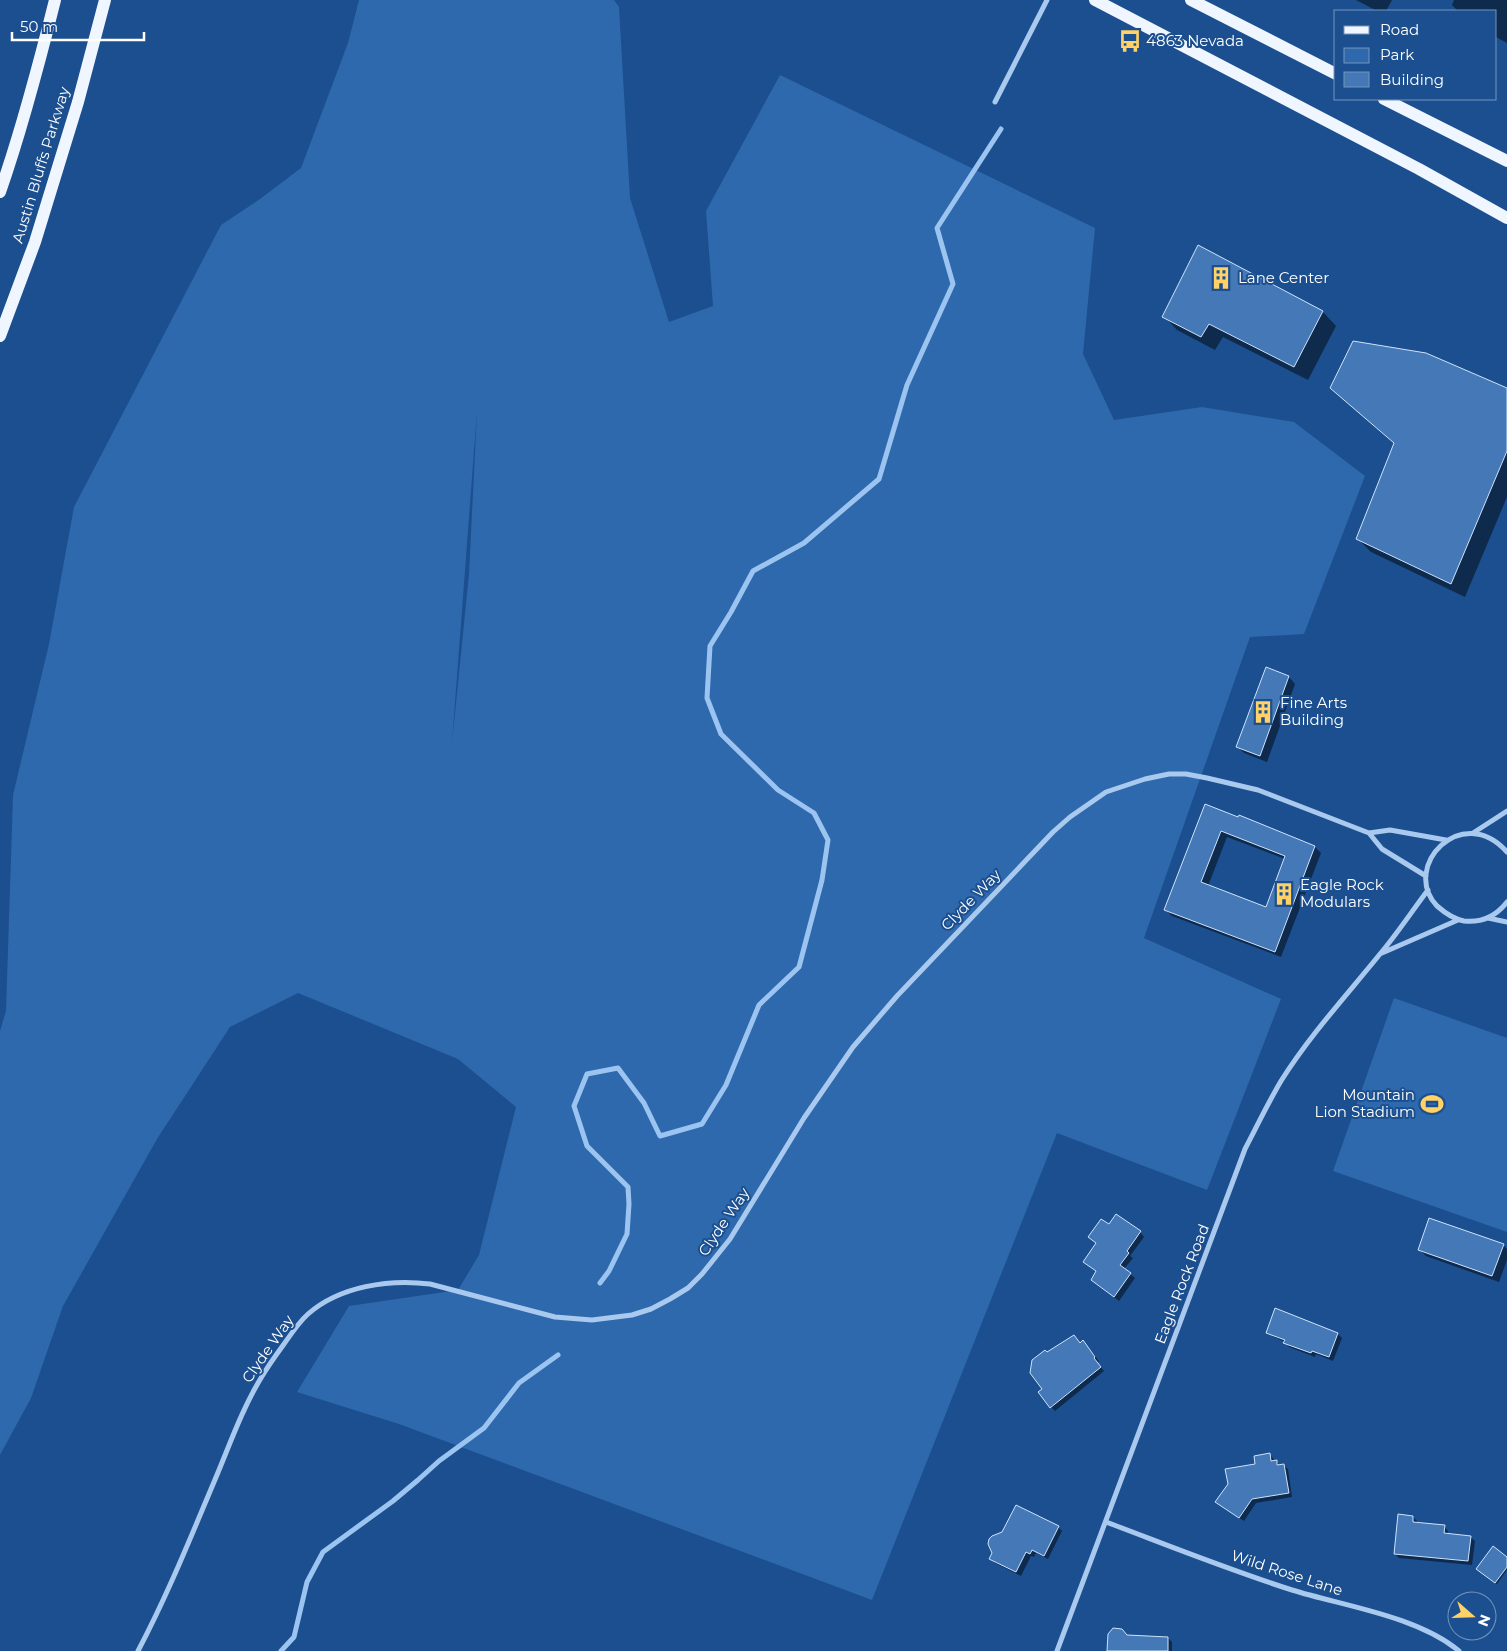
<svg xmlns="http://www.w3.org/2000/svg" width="1507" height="1651" font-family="Montserrat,sans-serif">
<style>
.green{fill:#2e69ad;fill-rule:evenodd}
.shadow{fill:#0007;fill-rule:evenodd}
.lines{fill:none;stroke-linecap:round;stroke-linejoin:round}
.stream{stroke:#9cc4f0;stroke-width:5}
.building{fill:#4478b7;stroke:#cfe3fa;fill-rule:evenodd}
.minor{stroke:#a9c9ee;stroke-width:5}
.primary{stroke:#f0f6ff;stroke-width:12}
.labels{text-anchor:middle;stroke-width:4;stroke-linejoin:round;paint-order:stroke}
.poi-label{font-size:15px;fill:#fff;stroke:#1b4f8f;text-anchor:start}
.street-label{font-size:15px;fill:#fff;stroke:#1b4f8f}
</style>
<rect width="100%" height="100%" fill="#1b4f8f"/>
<!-- green -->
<path class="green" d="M359,0H614L619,7L630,198L669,322L713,306L706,211L780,75L1095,228L1083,354L1114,420L1202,407L1294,422L1365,476L1304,634L1250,637L1144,938L1281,999L1207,1190L1057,1133L872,1600L399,1424L297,1392L349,1306L458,1290L479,1255L516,1107L458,1059L298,993L230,1027L157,1139L63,1306L31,1398L0,1455V1031L6,1011L13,795L49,644L74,507L221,225L260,199L301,168L348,43ZM477,411L469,574L452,743Z
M1394,998L1507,1038V1232L1333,1171Z"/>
<!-- shadow -->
<path class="shadow" d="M1356,0H1392L1386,11H1377Z
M1454,0H1507V43L1496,37V11H1458L1452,5Z
M1199,247L1323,312L1336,326L1308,380L1223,337L1215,350L1177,330L1164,316Z
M1332,388L1507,390V497L1465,597L1371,552L1357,538L1395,444Z
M1267,669L1289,677L1295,684L1267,762L1244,753L1237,746Z
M1206,806L1315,847L1321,853L1281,957L1172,916L1166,910ZM1227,837L1285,859L1266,908L1208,886Z
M1110,1226L1140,1232L1144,1237L1130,1256L1133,1258L1124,1269L1135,1278L1119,1301L1092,1280L1097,1272L1084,1262Z
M1503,1245L1507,1249V1260L1499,1282L1426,1256L1419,1249Z
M1268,1332L1338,1334L1342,1338L1333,1361L1316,1354L1315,1357L1289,1347L1285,1342L1272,1336Z
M1080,1344L1087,1346L1099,1361L1097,1363L1104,1371L1055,1411L1051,1407L1044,1389L1047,1353Z
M1269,1454L1273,1458L1274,1462L1276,1461L1281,1466L1283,1465L1288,1469L1292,1497L1256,1503L1244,1521L1221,1506L1257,1465Z
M1413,1517L1417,1521V1524L1444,1526L1448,1531V1535L1470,1537L1475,1541L1472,1565L1399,1558L1395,1554Z
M1058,1527L1062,1531L1048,1559L1036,1553L1034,1557L1031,1556L1021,1576L995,1563L990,1558L1003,1533Z
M1507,1558V1570L1497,1584L1480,1571Z
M1128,1636L1168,1638L1172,1642V1651H1108Z"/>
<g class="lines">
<!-- stream -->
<path class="stream" d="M600,1283L609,1271L627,1234L629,1204L628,1187L587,1146L574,1106L587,1074L618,1068L644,1103L660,1136L702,1124L726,1085L759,1005L799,967L822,880L828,840L814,813L778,790L721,734L707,698L710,646L731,612L753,571L804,543L879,479L907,385L953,284L937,228L1001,129
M281,1651L294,1637L307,1582L323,1552L393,1501L418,1480L439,1461L484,1428L519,1383L558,1355"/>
</g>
<!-- building -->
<path class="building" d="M1198,245L1323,311L1294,367L1209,324L1201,337L1162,317Z
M1353,341L1426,353L1507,388V451L1451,584L1356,539L1394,443L1330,388Z
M1266,667L1289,676L1260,756L1236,747Z
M1205,804L1238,817L1239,815L1315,846L1275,952L1164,910ZM1221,831L1285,856L1266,907L1201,882Z
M1116,1214L1141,1231L1127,1251L1129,1253L1120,1265L1131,1273L1114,1297L1091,1280L1096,1271L1083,1262L1096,1243L1088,1237L1101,1219L1109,1224Z
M1429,1218L1504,1244L1492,1276L1418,1250Z
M1275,1308L1338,1333L1329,1357L1312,1351L1311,1353L1283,1343L1285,1340L1266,1333Z
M1074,1335L1080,1343L1083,1340L1095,1357L1094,1358L1101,1367L1050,1408L1038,1392L1042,1389L1030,1373L1032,1360L1045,1350L1047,1352Z
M1270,1453L1271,1461L1277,1460V1465L1284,1464L1289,1493L1252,1499L1239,1518L1215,1502L1228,1484L1225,1469L1255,1464L1254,1456Z
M1016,1505L1059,1526L1044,1556L1032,1550L1030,1554L1026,1552L1016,1572L989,1559L992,1553L988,1544L989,1539L992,1536L1002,1532Z
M1398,1514L1413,1516V1522L1445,1525L1444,1533L1471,1536L1468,1561L1394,1554Z
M1493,1546L1507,1557V1567L1495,1583L1476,1569Z
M1113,1628L1122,1629L1127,1635L1168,1637V1651H1107L1108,1634Z"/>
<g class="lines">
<!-- minor -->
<path class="minor" d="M995,102L1047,0
M1369,833L1382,849L1426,876
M1473,833L1507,811
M1507,852C1462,801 1400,867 1437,906C1445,913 1453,919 1464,921C1482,923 1496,916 1507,902
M1488,918L1507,922
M1382,953L1458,920
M1106,1522C1167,1545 1229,1570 1292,1590C1343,1606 1417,1616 1459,1651
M138,1651C167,1596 190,1539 214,1482C229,1447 241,1411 261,1378C268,1366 276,1355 284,1344C291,1334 299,1322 308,1314C340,1286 389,1279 430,1284L555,1317L592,1320L632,1315L651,1309L670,1299L688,1288L702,1274L730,1239L804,1118L853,1047L897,996L1053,832L1070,817L1106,792L1145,779L1169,774H1186L1207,778L1258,790L1369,833L1390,830L1446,840
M1057,1651L1245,1149C1257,1126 1268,1103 1281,1081C1310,1035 1346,996 1380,954C1397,934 1412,911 1428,890"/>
<!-- primary -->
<path class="primary" d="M1095,0L1419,169L1507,218
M1191,0L1336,74
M1384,99L1507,161
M0,192C22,129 39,64 55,0
M0,336L35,242L78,102L105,0"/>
</g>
<!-- icons -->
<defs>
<symbol id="bus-bare" viewBox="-9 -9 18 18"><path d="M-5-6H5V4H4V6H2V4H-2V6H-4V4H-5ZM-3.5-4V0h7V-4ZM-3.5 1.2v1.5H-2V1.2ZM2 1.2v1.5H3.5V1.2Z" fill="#ffd166" stroke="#1b4f8f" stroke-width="2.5" paint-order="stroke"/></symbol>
<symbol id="building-bare" viewBox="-9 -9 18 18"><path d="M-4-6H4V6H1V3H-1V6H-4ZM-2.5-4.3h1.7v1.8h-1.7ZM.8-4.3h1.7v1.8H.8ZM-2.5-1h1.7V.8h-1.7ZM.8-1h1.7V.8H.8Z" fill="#ffd166" stroke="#1b4f8f" stroke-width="2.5" paint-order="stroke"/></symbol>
<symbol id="stadium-bare" viewBox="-9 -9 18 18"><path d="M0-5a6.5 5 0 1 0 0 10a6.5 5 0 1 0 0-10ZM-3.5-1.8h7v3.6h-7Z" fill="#ffd166" stroke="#1b4f8f" stroke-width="2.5" paint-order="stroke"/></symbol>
</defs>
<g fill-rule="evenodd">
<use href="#bus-bare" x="1114" y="25" width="32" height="32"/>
<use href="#building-bare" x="1205" y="262" width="32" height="32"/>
<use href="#building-bare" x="1247" y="696" width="32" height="32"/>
<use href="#building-bare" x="1268" y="878" width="32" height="32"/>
<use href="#stadium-bare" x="1416" y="1088" width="32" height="32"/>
</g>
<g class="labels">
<!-- poi labels -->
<g class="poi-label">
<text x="1146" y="46">4863 Nevada</text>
<text x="1238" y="283">Lane Center</text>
<text x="1280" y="708">Fine Arts<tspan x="1280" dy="17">Building</tspan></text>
<text x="1300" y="890">Eagle Rock<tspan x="1300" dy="17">Modulars</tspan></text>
<text x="1415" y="1100" text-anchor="end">Mountain<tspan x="1415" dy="17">Lion Stadium</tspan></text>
</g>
<!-- street labels -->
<g class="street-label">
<text transform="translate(41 165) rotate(-73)" y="5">Austin Bluffs Parkway</text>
<text transform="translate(971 900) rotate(-46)" y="5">Clyde Way</text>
<text transform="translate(724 1222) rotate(-56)" y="5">Clyde Way</text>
<text transform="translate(1182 1284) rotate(-69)" y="5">Eagle Rock Road</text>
<text transform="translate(268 1349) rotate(-55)" y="5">Clyde Way</text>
<text transform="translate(1287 1573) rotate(18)" y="5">Wild Rose Lane</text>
</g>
</g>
<!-- legend -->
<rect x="1334" y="10" width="162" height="90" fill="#1b4f8f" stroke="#7695bc"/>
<rect x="1344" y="26" width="25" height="8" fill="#f0f6ff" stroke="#7695bc"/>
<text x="1380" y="35" font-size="15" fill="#ffffff">Road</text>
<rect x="1344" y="48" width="25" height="15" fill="#2e69ad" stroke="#7695bc"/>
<text x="1380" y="60" font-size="15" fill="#ffffff">Park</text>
<rect x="1344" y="72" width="25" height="15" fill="#4478b7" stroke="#7695bc"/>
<text x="1380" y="85" font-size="15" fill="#ffffff">Building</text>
<!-- north arrow -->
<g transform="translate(1472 1616) rotate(110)"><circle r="24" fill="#1b4f8f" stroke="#7695bc"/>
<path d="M0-4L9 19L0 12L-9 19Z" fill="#ffd166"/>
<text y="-8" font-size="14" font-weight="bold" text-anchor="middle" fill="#ffffff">N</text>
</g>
<!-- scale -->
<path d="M12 32v8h132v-8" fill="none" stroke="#ffffff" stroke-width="2.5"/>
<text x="20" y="32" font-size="15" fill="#ffffff" stroke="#1b4f8f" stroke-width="4" paint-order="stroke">50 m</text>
</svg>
